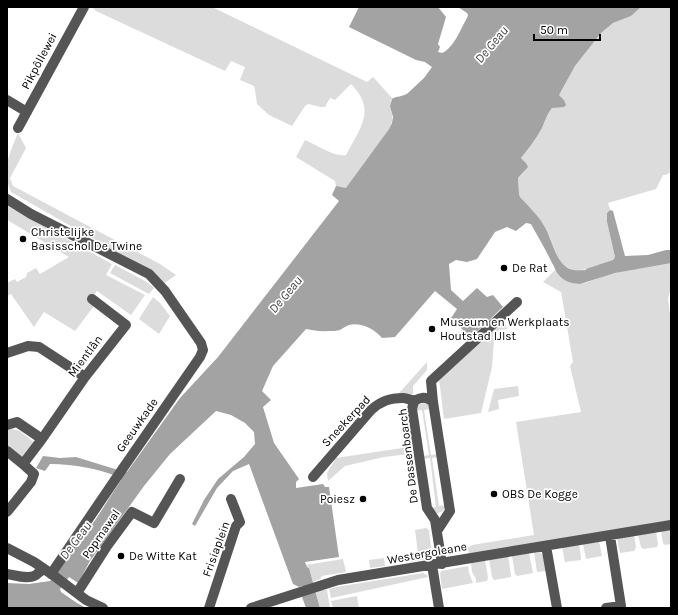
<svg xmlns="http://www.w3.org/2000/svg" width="678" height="615" font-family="Karla,sans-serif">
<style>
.green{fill:#dcdcdc}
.water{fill:#a3a3a3}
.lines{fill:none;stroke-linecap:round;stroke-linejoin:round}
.minor{stroke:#555;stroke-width:10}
.poi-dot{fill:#000;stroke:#fff;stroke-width:1.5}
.labels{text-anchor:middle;stroke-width:3.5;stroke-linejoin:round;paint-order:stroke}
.street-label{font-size:12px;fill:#000;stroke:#fff}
.poi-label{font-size:12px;fill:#000;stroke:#fff;text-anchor:start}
.water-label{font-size:13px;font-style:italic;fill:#444;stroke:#fff}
</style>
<rect width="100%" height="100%" fill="#fff"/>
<!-- green -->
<path class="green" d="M92,7H212L365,81L367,82L373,77L393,99L391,100C389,112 396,116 389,129L346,189L336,186L335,181L296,157L305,140C317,145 333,157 346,155C360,128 377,110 351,84L335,100L330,98L325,107H321L308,104L305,106L292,126L269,115L257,104L255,90L254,86L240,80L245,67L231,61L225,71L96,11Z
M641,7H671V172L666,175H663L656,189L608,203L610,210L607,213V222L615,257L613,260C595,267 570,280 558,257C554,249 551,239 547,231C541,218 530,208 520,197L519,194L518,178L523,173L526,163L521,158C529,149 536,139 542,128C545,121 547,114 552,108L556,107L564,100L559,95L575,66L601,33L613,23L631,16Z
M18,133L26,148L10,178L13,186L160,264L176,275L162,285L150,271L11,192C1,171 10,152 18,133Z
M7,203L27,217L112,264L106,275L145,295L131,315L97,291L89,302L94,306L75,331L44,312L34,327L11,294L7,296V283L15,279L17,282L26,277L27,273L36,268L40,274L69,257L9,221L7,217Z
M665,263H671V289L668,298L671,322V521L469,555L468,548L472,545L534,535L516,422L581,412L570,366L573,362L561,292L543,282L555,270C559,276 567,283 575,284C584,285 598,278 607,275C626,270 646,267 665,263Z
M115,265L147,282L154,288L149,294L110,273Z
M153,297L160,303L170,316L159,334L139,319Z
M504,319L507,329L499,330L494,340L492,367L481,413L444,419L439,379Z
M427,362V370L413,386V394L402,395L399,393Z
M518,386L519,396L498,400L499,409L488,412L494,389Z
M424,403L428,404L431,409L424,410L431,455L438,454V457L432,458L439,506L445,505C445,512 441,513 435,513L430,508L436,507L430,458L423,459V456L429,455L422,410L416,411L418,405Z
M12,429L20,431L35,443L20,460L7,447V430Z
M409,447L410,454L384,457L345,466L328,481L327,473L336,458Z
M426,528L428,529L429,531L432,554V557L430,559L408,562L404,561L403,555L418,553L415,530Z
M671,529V544L665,545L663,543L661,531Z
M656,531L658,544L657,547L643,549L641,547L638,535Z
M634,535L636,547L634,551L620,553L617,538Z
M599,541L602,556L586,559L583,544Z
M579,544L581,557V560L565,562L562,547Z
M534,552H540L543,556L546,571L537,572Z
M529,553L533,573L517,576L515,574L512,556Z
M508,556L511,575V577L494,580L492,577L489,559Z
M384,558L385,566L370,568L369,560Z
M343,559L346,572L322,576L320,579L313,582L309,568L306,565Z
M485,560L488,578L487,581L476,583V579L472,572L471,563Z
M468,566L469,573L473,583L442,589L440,574L441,571Z
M423,573L427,575L428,577L331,598L329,589L336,587Z
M322,590H327L330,608H320L316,592Z
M357,596L359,608H333L331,601Z"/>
<!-- water -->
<path class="water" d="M359,7H438L446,17L438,44L440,47L438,52L442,53C454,48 461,28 467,18L468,15L467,13L458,7H641L631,16L613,23L601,33L575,66L559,95L564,100L566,105L564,107L552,108C547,114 545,121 542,128C536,139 529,148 521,158L526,163L528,167L518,178L519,194L520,197C528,206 537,214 543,224C552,237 555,263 570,269C575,271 581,270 586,270V269L613,260L615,257L607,222V213L610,210L613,211L625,256L648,255L666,250H671V263L615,273L580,284C572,284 563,281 558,274C555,271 555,267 552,263C546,250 538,237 531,224L526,223L516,231L507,227L495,232L477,259L467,262L456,260L449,264L451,290L463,301L477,288L487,297L493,295L503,307L472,336H469L451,318L457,309L435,291L395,337L382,338C375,329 360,322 349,325C346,326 343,328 340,330C337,331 332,331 328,331C321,332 313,330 306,329L273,366L262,391L271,400L263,407L274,443L299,479L296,482V488L323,484L325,487H329L339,557L305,562L307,567L309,568L320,608H306L302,597L305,595L302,586L299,587L293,584L249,464L233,471L217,488L195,526L192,524L204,500L218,479L244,457L255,444L254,432L245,423L231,415L216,411L170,454L144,486L90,561L78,583L69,577L60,589L61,592L77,603L86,608H7V583L29,584L50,581L58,571L56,568L79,543L96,519L121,480L120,477C97,469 75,464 50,464L45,471L36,468L43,456L60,458L76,457L118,470L127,472L180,398L218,357L339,201L332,195L336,186L346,188L389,129L392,123L393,117L390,106L392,99C396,96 403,97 408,93L424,78L432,67L425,62L416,60L349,27Z"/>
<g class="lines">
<!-- minor -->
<path class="minor" d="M7,100L27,112
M18,128L84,7
M7,199L31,214L149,274L165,291L201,343L203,350L200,357L121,471L51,574
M7,353L28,346L39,347L85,377
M415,400L413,405L412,409L427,508L435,520L442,564
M433,402L450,511L437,531
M7,425L17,422L42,439
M7,451L23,464
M313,477L371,410C381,401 390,398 403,398C407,398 412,401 416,400C418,399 420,398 422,398C427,397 430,400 433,402L431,381L517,302
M7,512L31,482L34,474L23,464L42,439L85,377L126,325L92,299
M546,546L557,608
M7,548L34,562L53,575L86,600L103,608
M432,565L439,608
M7,574C15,575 28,580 36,575C38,573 41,571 43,569
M77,593L107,546L132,512L154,523L180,479
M209,608L236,526L240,522L231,499
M251,608L338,580L671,525
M606,608L621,606L610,536"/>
</g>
<!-- markers -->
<g class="poi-dot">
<circle cx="23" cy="239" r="4"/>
<circle cx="504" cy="268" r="4"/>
<circle cx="432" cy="329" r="4"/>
<circle cx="494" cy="494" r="4"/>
<circle cx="363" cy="499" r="4"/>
<circle cx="121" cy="556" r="4"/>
</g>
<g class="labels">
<!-- street labels -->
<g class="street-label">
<text transform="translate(39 61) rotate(-62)" y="4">Pikpôllewei</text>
<text transform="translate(85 356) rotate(-53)" y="4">Mientlân</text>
<text transform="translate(346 421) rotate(-47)" y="4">Sneekerpad</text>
<text transform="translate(137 425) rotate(-55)" y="4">Geeuwkade</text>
<text transform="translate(408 456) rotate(-97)" y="4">De Dassenboarch</text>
<text transform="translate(101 534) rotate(-55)" y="4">Popmawal</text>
<text transform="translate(216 549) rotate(-70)" y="4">Frisiaplein</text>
<text transform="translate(427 553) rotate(-10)" y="4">Westergoleane</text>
</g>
<!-- poi labels -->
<g class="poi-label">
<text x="31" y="236">Christelijke<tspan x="31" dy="14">Basisschol De Twine</tspan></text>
<text x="512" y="272">De Rat</text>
<text x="440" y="326">Museum en Werkplaats<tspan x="440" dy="14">Houtstad IJlst</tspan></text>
<text x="502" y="498">OBS De Kogge</text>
<text x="355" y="503" text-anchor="end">Poiesz</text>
<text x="129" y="560">De Witte Kat</text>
</g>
<!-- water labels -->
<g class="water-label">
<text transform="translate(491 44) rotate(-50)" y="5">De Geau</text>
<text transform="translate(285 294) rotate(-50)" y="5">De Geau</text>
<text transform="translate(75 540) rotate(-53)" y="5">De Geau</text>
</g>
</g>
<!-- border -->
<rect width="678" height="615" fill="none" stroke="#000000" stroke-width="16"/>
<!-- scale -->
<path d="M534 34v6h66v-6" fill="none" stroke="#000000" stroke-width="2"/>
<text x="540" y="34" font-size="12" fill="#000000" stroke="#ffffff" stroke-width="3" paint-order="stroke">50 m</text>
</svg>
